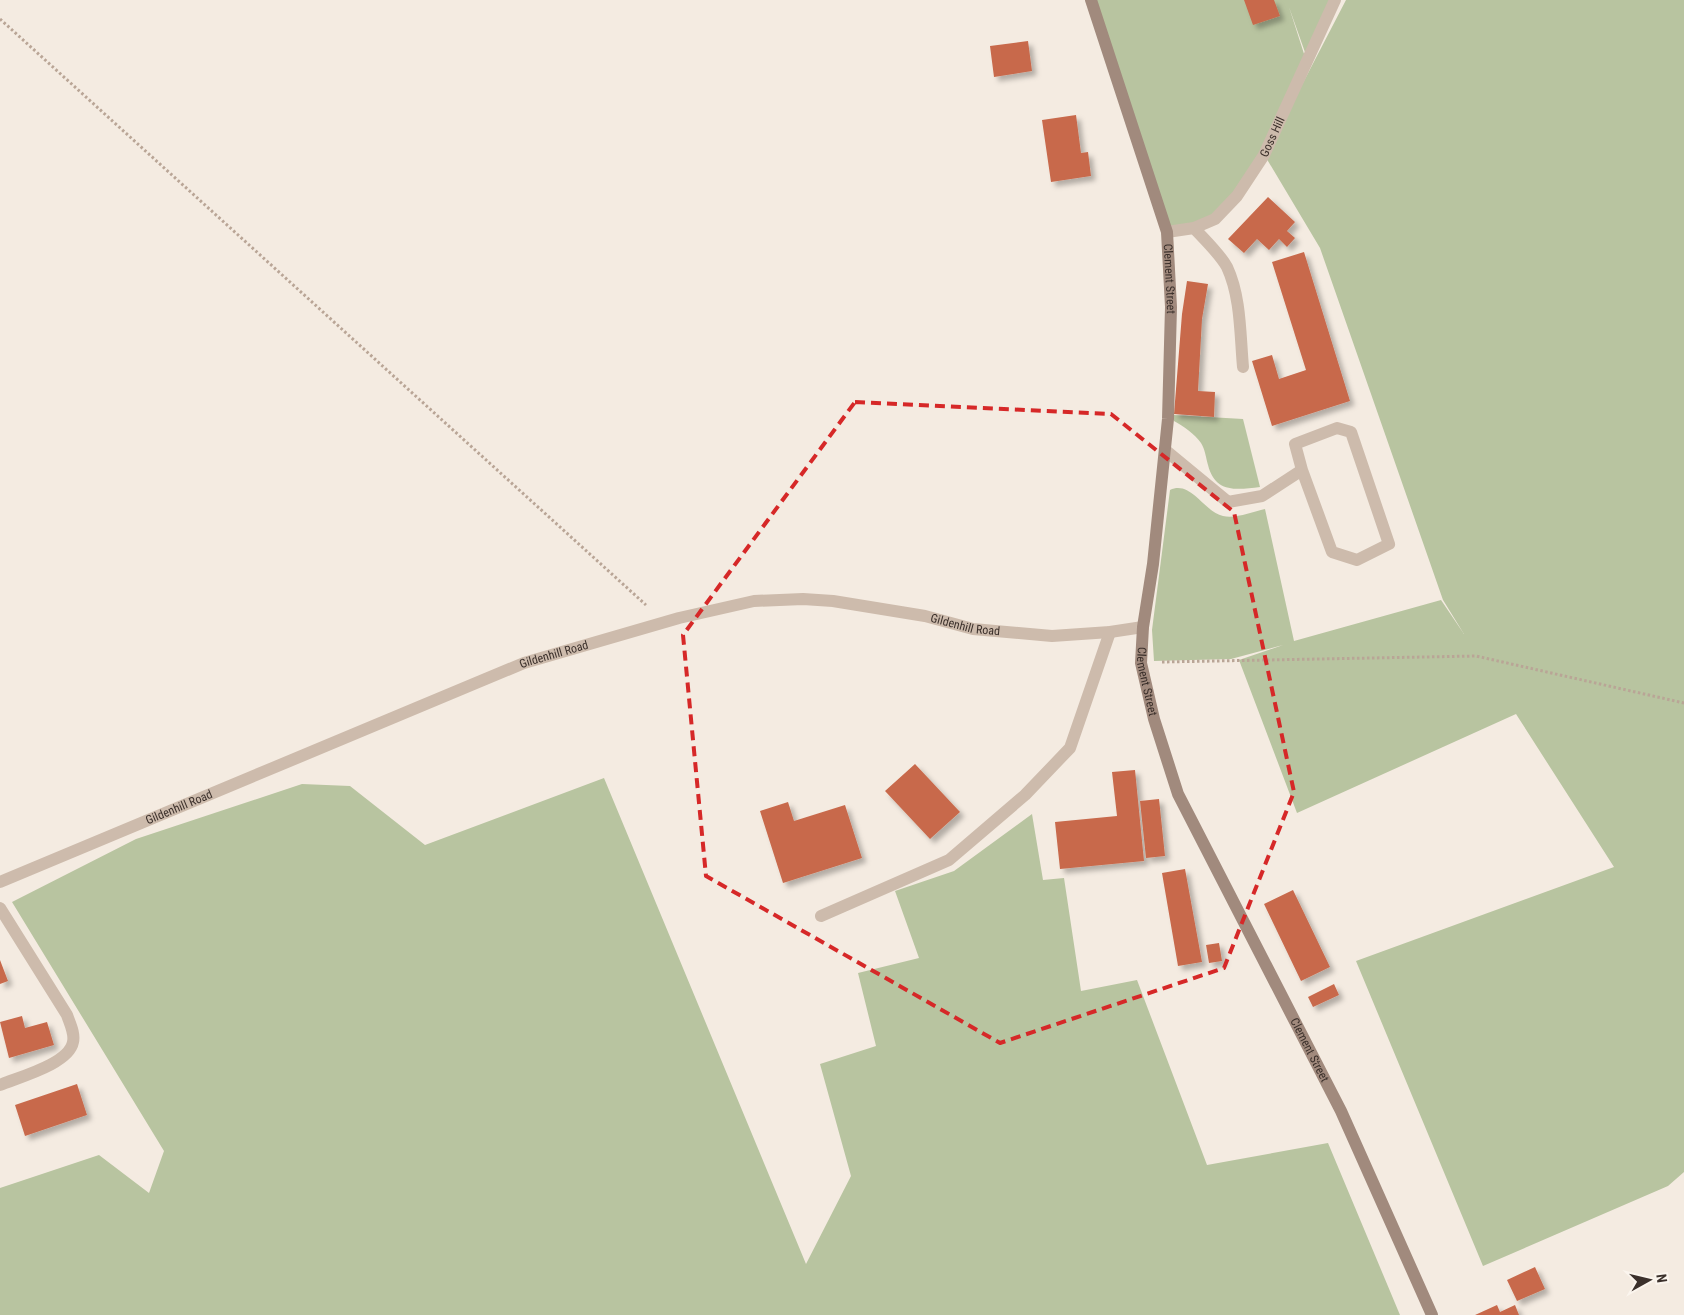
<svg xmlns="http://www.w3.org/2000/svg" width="1684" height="1315" font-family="'Roboto Condensed',sans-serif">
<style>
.green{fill:#b8c4a0}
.building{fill:#c8694b;filter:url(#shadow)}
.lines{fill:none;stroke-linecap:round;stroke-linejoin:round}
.path{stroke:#b9a596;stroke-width:3;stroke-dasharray:2.5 2.5;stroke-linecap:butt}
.lane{stroke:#cdbbac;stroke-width:12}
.street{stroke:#cdbbac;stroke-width:12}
.secondary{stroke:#a18a7d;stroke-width:12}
.marked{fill:none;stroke:#d62828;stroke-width:4;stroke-dasharray:10 6;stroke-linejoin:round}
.labels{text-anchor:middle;stroke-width:5;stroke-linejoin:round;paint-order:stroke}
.street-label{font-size:12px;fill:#3b302b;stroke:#fbf5ee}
</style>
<defs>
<filter id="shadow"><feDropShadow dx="4.5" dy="4.5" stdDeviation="2.5" flood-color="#0004"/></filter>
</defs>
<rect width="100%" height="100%" fill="#f4ebe1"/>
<!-- green -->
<path class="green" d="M1093,0H1333L1307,58L1289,7L1306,60L1263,153L1215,217L1168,231Z
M1346,0H1684V1172L1668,1186L1483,1266L1356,961L1614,867L1516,714L1297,813L1239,660L1283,645L1231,659L1154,661L1152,630L1170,490C1191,480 1204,512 1223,516C1235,519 1252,512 1265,509L1294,641L1441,600L1464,634L1443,600L1320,248L1265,156Z
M1174,415L1243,419L1260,487C1236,490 1215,493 1208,465C1206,458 1205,449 1201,443C1195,434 1183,426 1174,421Z
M604,778L806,1264L851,1176L820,1064L876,1046L858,973L919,958L895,891L954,871L1032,814L1043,880L1064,878L1081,991L1137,980L1207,1165L1328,1143L1400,1315H0V1188L99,1155L149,1193L164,1151L12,902L136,839L302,784L350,786L425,845Z"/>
<!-- building -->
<path class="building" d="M1244,0H1274L1280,16L1253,25Z
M1028,41L1032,71L994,77L990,46Z
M1076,115L1081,153L1088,152L1091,176L1051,182L1042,120Z
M1268,197L1295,222L1287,231L1295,238L1287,247L1279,239L1269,250L1257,239L1244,253L1228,239Z
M1304,252L1350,401L1272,426L1252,361L1272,355L1279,379L1306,370L1272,262Z
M1187,281L1208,284L1202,319L1198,391L1215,392L1214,417L1174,414L1182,314Z
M915,764L960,812L930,839L885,791Z
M1135,770L1144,861L1060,869L1055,822L1117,816L1112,772Z
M1159,799L1165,856L1146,858L1140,801Z
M788,802L794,821L845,805L862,858L783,883L760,811Z
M1185,869L1202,962L1178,966L1162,873Z
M1293,890L1330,967L1301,981L1264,904Z
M1219,943L1222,961L1209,963L1206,945Z
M0,960L8,981L0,984Z
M1334,984L1339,995L1313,1007L1308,997Z
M22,1016L25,1028L47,1022L54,1045L9,1058L0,1022Z
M77,1084L87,1115L25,1136L15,1105Z
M1535,1267L1545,1289L1517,1301L1507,1280Z
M1497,1305L1500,1312L1515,1305L1519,1315H1475Z"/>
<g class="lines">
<!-- path -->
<path class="path" d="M0,19L646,605
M1162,662L1476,656L1684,703"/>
<!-- lane -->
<path class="lane" d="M1194,228C1204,239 1220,254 1227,267C1241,297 1240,334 1243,367
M1165,450L1228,502L1262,496L1302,470L1332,552L1357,560L1389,544L1351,432L1337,428L1295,444L1302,470
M0,908L67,1015C70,1024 75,1033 73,1042C69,1064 19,1077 0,1085
M821,916L949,860L1025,795L1070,748L1110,632"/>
<!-- street -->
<g class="street">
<path id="s1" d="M1167,232L1194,228L1215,219L1237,196L1264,155L1335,0"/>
<path id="s2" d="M0,882L524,663L679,618L754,601L803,599L833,601L925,616L973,629L1052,636L1110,632L1143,627"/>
</g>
<!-- secondary -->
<path class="secondary" id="s3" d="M1091,0L1167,232L1171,307L1168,419L1153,564L1143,627L1141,663L1154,719L1178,794L1341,1111L1432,1315"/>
</g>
<!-- marked area -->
<path class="marked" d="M855,402L1111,414L1234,512L1294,792L1224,968L1000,1043L706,876L683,635Z"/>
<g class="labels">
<!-- street labels -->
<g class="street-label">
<text dy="4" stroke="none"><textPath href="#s1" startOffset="151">Goss Hill</textPath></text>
<text dy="4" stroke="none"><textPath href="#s3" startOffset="291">Clement Street</textPath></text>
<text dy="4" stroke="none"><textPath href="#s2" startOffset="1020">Gildenhill Road</textPath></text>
<text dy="4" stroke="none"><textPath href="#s2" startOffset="599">Gildenhill Road</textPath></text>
<text dy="4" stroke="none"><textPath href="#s3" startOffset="696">Clement Street</textPath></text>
<text dy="4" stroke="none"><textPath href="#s2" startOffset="194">Gildenhill Road</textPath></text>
<text dy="4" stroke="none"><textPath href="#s3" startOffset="1101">Clement Street</textPath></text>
</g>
</g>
<!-- north arrow -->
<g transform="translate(1649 1280) rotate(82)" stroke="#fbf5ee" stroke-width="4" paint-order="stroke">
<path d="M0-4L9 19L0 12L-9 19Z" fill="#3b302b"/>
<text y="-8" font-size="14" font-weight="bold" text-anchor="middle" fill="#3b302b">N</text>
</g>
</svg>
